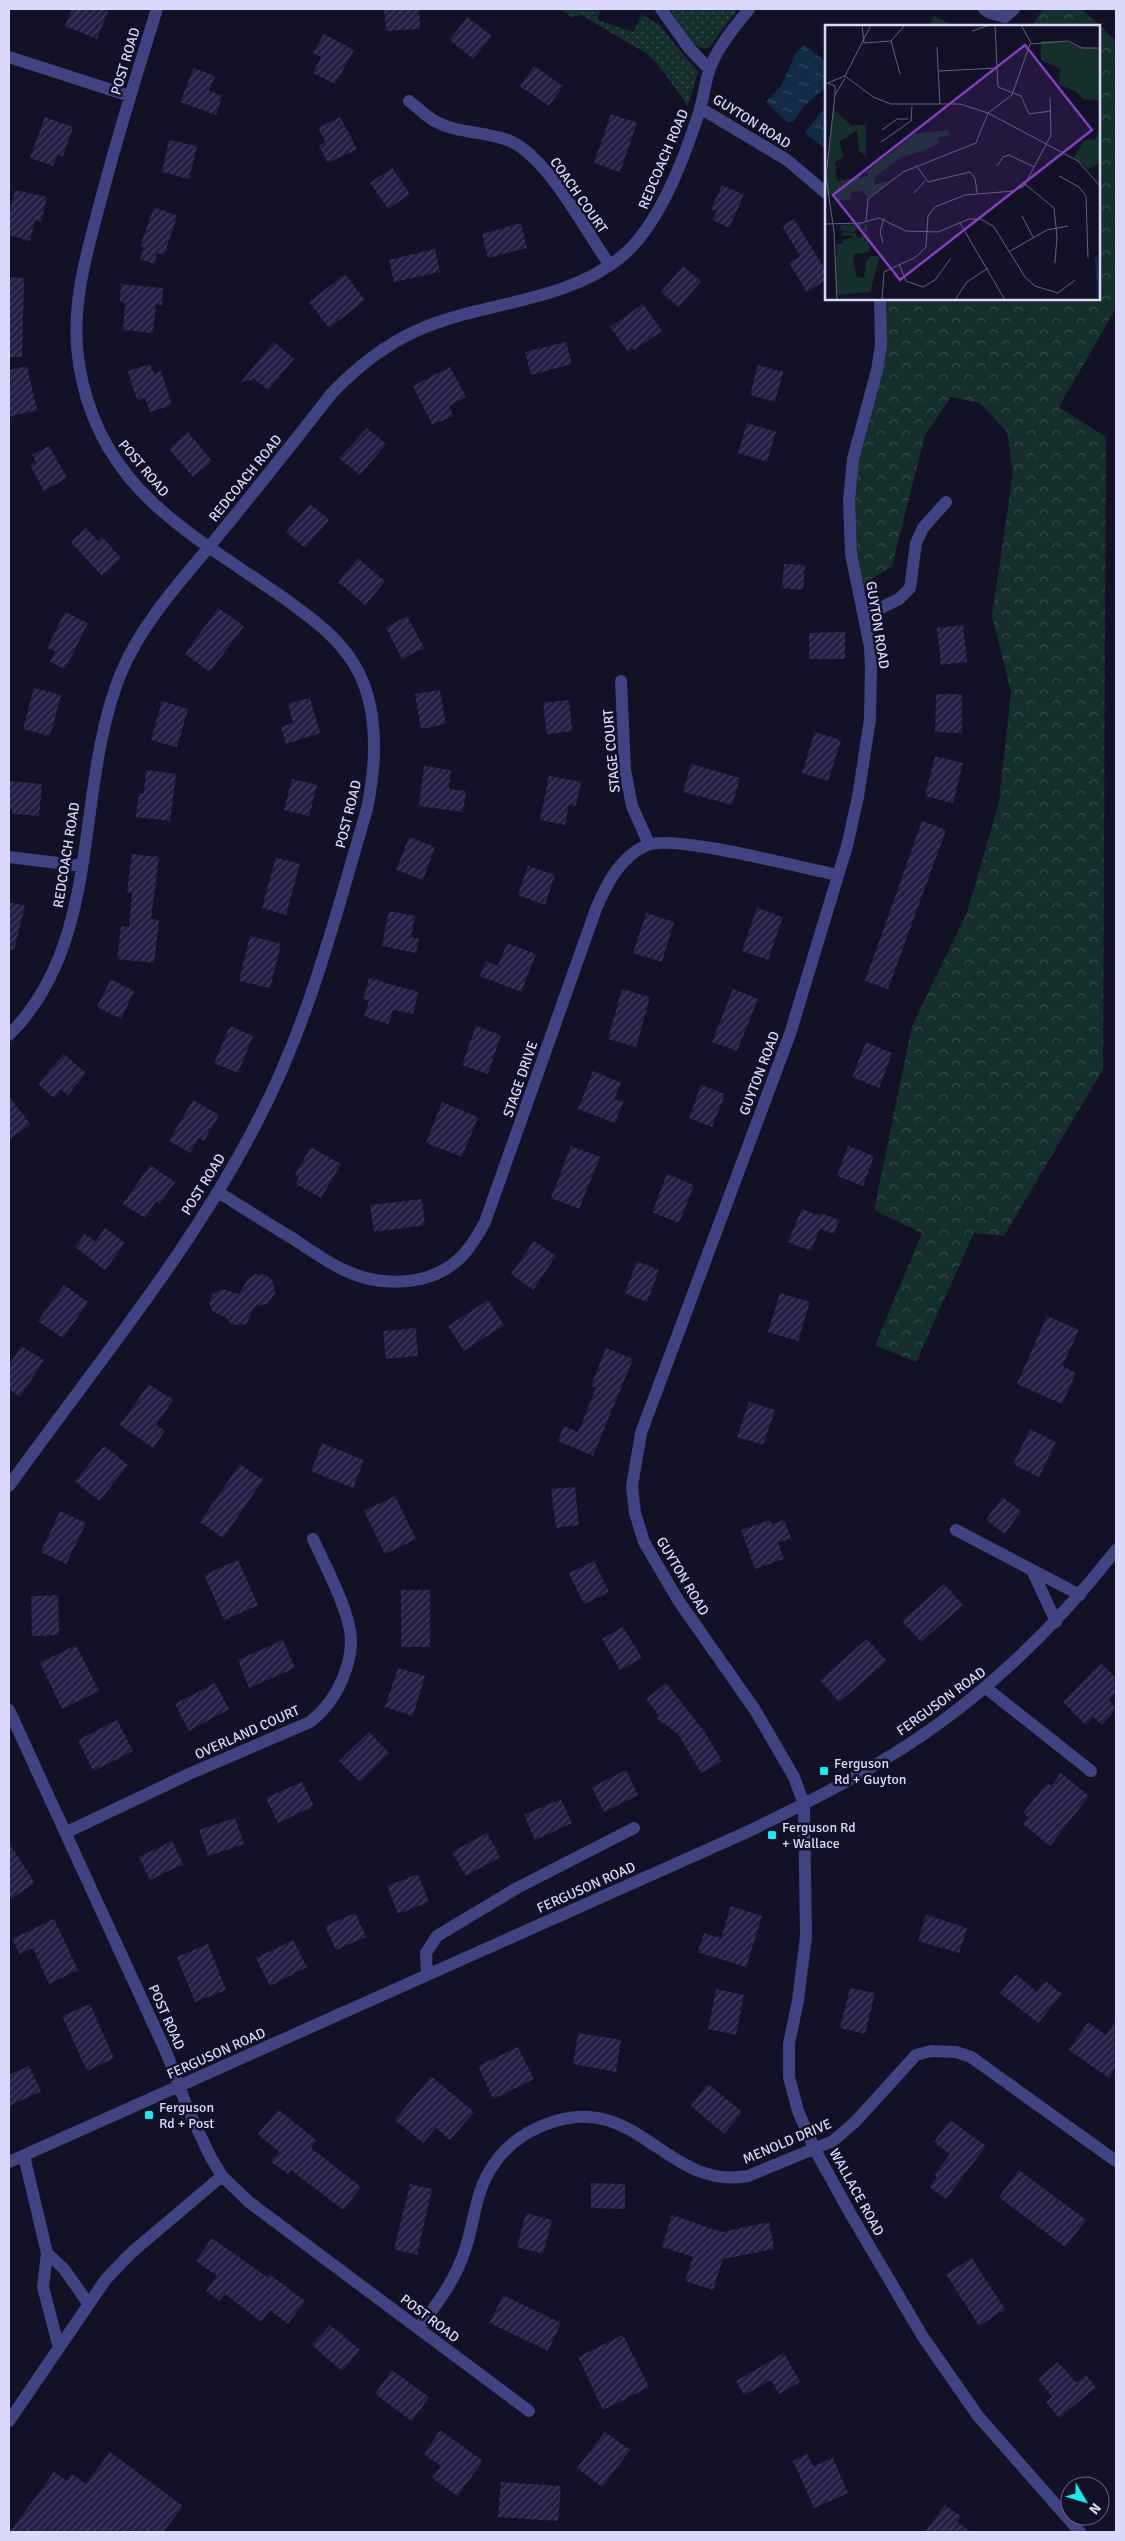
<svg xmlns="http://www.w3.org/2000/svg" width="1125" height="2541" font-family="Signika,sans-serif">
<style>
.grass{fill:url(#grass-dots)}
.forest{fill:url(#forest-crowns)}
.pitch{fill:#152f2c}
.water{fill:url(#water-ripples)}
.building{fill:url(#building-hatch)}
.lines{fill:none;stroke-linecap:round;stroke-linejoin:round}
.minor{stroke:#404381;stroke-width:12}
.poi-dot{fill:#14eced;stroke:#131126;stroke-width:2}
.labels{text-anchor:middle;stroke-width:5;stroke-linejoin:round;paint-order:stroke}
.street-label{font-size:14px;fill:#dad9fc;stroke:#131126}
.poi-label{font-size:14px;fill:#dad9fc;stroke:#131126;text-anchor:start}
.inset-river{fill:none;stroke:#122c48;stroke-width:2.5}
.inset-road{fill:none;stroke:#63617c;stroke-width:1}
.view{fill:#843dc5;fill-opacity:0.15;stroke:#843dc5;stroke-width:2.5}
.inset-edge{fill:none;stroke:#dad9fc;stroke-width:2.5}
</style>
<defs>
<pattern id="grass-dots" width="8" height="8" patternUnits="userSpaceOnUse" patternTransform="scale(1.25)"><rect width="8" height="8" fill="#152f2c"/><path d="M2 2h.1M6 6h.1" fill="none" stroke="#364d4c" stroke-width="1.8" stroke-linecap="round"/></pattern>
<pattern id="forest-crowns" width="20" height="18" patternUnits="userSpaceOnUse" patternTransform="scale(1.25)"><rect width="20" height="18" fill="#152f2c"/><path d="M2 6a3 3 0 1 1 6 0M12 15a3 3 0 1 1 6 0" fill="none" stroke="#364d4c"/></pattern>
<pattern id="water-ripples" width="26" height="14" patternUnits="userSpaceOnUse" patternTransform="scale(1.25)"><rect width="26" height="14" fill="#122c48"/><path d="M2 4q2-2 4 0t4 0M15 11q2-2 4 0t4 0" fill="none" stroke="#344a63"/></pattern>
<pattern id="building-hatch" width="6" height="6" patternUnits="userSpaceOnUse" patternTransform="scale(1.25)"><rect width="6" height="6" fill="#231f45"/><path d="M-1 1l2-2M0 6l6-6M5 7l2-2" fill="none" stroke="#423f61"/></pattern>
</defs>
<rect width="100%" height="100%" fill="#131126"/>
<!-- grass -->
<path class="grass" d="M581,9H601L597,18L600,21L633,32L642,14L659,25L698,72L688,106L657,63L646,53L581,15Z
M670,9H738L710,46L705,49L692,44Z"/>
<!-- forest -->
<path class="forest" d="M560,9H581V15L572,17Z
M1043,9H1082L1115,40L1116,38V308L1059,407L1106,437L1103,1069L1004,1236L974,1233L916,1362L875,1345L922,1233L874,1210L912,1026L967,913L999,802L1011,692L992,616L1013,473L1007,432L980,403L951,397L925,435L892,566L858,588L849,500L877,370L880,299H1099V26H1032Z"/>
<!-- pitch -->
<path class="pitch" d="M934,16L955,26H929Z"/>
<!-- water -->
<path class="water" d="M804,45L826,62V87L803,107L793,122H787L766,102L781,86L796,53Z
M822,111L826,114V149L805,133Z"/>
<!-- building -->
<path class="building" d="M72,9H109L97,39L65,26Z
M384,9H419L420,29L386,31Z
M467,17L492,36L473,59L450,40Z
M324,34L354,50L335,84L313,73L321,57L313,53Z
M534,66L563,86L549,106L520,86Z
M194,68L215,76L209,91L222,96L216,115L180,102Z
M611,114L637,123L620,172L594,163Z
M45,117L73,127L63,156L57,155L53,166L30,158Z
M340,117L357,149L328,163L319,146L326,142L318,128Z
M169,140L197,146L189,179L162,172Z
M392,168L410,194L388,209L370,183Z
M722,185L744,195L729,228L713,220L717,211L711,209Z
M15,190L47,197L41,222L35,220L30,241L9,235V215Z
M154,207L177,216L164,255L157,253L154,264L140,259L144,247L140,246Z
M794,219L826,271V280L807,292L789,263L800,256L782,226Z
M521,223L527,248L488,258L482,234Z
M435,249L440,272L394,282L389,260Z
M683,266L701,281L679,307L661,292Z
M345,274L365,300L329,328L309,302Z
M9,277L24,278L22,357H9Z
M121,284L163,288L162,305L156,304L153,333L123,330L125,303L120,302Z
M643,304L662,331L634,350L633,348L628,352L610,327Z
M274,342L294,359L268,390L254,379L240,383Z
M566,342L572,364L531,375L525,352Z
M150,364L154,374L161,371L172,405L150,412L145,398L137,400L128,371Z
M758,365L783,372L775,402L750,395Z
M27,366L37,410L9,417V370Z
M450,367L466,397L449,406L453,416L432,425L413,386Z
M747,423L776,432L767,462L738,453Z
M367,428L386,444L360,475L339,458Z
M188,432L212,461L193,477L169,449Z
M49,446L67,478L44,491L30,465L36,462L32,455Z
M310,504L329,520L305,548L286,532Z
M86,528L98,541L102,537L121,558L102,576L71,542Z
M358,558L385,581L365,605L338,582Z
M784,564L805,565L803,590L782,588Z
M218,608L244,626L210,672L185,654Z
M65,612L88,623L65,669L50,662L55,651L47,648Z
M407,616L424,648L402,659L386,628Z
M963,625L967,662L941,665L937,628Z
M845,632V659H809V633Z
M34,688L61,695L50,736L23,729Z
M440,690L446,724L421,729L415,694Z
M936,694H962V733L935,732Z
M310,698L320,733L286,744L281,727L293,723L288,704Z
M569,700L572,731L547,734L543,703Z
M162,701L188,709L177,747L151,740Z
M815,732L841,740L828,781L802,773Z
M935,756L963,763L953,803L925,796Z
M691,764L740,778L732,805L683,792Z
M424,766L451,770L449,789L466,791L463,812L419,806Z
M146,770L176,774L170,821L136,817L139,793H144Z
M549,776L581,782L576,806L569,804L565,825L540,820Z
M292,779L317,785L309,816L284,810Z
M9,781L42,784L39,816L12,814L13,810L9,809Z
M922,821L946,830L888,989L865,981Z
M409,837L435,847L423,880L396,870Z
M132,854L159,857L151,919L159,920L154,963L117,959L121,926L129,927L132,893L127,892Z
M276,857L300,864L286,915L262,908Z
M528,866L555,875L545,905L518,895Z
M9,902L25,906L14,950L9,949Z
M757,908L783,917L768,960L742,951Z
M389,911L415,916L411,937L419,939L416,953L382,946Z
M646,913L674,922L662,962L633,953Z
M250,936L281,944L270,988L239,981Z
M507,943L536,954L521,992L480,976L486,961L498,966Z
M369,978L418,992L413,1014L393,1010L388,1024L364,1016L369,1001L363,999Z
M111,979L134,991L121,1019L97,1007Z
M622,989L650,997L636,1047L608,1039Z
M733,989L758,999L737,1051L712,1042Z
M230,1026L253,1036L238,1073L214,1063Z
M476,1026L501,1035L488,1074L462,1065Z
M866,1042L892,1053L879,1088L852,1077Z
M64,1054L86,1073L68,1095L61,1089L54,1098L38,1084Z
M593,1071L621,1083L614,1099L623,1102L615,1123L578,1109Z
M701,1085L725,1094L712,1127L689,1118Z
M9,1096L30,1124L9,1140Z
M193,1100L219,1115L204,1141L199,1138L190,1153L169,1141Z
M442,1102L478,1117L462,1157L426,1143Z
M571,1146L600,1157L579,1209L551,1198Z
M848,1146L874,1156L863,1186L837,1176Z
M311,1147L341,1164L321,1198L296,1184L299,1177L295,1175Z
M150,1165L175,1182L160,1204L156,1201L145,1218L123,1204Z
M667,1174L694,1185L679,1223L652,1212Z
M422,1199L425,1225L374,1232L370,1205Z
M802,1209L820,1216L821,1213L839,1220L834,1234L820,1229L811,1251L788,1242Z
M105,1228L125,1243L105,1270L75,1247L85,1234L95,1242Z
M534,1241L556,1256L533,1290L511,1274Z
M637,1261L659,1270L647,1302L625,1293Z
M256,1274L266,1275L272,1279L275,1293L268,1304L255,1306L246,1324L233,1325L225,1317L213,1312L209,1303L213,1294L223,1289L239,1294L248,1279Z
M64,1285L88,1302L63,1338L38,1321Z
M780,1293L810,1302L798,1341L768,1332Z
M488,1300L504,1325L464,1351L448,1326Z
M1047,1316L1079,1330L1062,1366L1076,1373L1062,1404L1017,1384Z
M416,1328L418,1356L386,1359L383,1331Z
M21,1346L44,1360L20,1397L9,1389V1365Z
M606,1348L633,1359L593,1456L558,1441L564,1426L578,1432L596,1388L591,1386Z
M149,1384L173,1400L156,1425L165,1431L153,1448L120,1425Z
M749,1402L775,1410L763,1445L737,1437Z
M1030,1429L1056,1442L1039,1477L1013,1464Z
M322,1443L364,1460L353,1488L311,1471Z
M104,1446L128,1465L99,1501L75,1481Z
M240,1464L263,1480L223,1538L200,1522Z
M575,1487L579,1525L556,1528L551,1489Z
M395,1496L416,1539L385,1554L364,1511Z
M1002,1497L1021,1511L1005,1534L986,1520Z
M60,1511L86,1523L66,1564L41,1552Z
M770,1520L772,1524L784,1520L791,1538L778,1543L784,1559L755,1569L741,1530Z
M238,1560L258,1605L224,1620L204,1575Z
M594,1561L609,1592L584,1604L569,1573Z
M944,1584L963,1605L921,1642L902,1621Z
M401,1590H430V1647H401Z
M58,1595L59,1635L32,1636L31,1596Z
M623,1627L642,1658L620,1670L602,1639Z
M867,1639L887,1661L839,1702L820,1680Z
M283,1640L295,1668L249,1688L238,1660Z
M76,1645L99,1691L62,1709L40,1663Z
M1101,1663L1116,1678V1693L1109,1700L1116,1709L1102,1725L1093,1717L1086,1725L1063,1702Z
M398,1668L425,1676L413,1716L385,1707Z
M215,1683L229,1709L189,1731L175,1704Z
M666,1683L704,1731L722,1761L701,1773L678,1734L656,1718L659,1716L646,1699Z
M117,1720L133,1751L93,1771L78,1740Z
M369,1732L389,1753L360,1782L339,1761Z
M626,1770L638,1795L604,1812L592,1787Z
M1061,1773L1089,1796L1050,1846L1023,1824L1028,1817L1023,1813L1047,1783L1051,1786Z
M302,1782L314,1806L278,1823L266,1798Z
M561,1799L572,1823L535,1840L524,1815Z
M235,1818L244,1844L208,1856L199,1830Z
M487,1833L500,1857L466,1876L452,1852Z
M172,1841L183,1864L150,1880L139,1857Z
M9,1843L35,1883L9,1900Z
M418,1874L429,1902L398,1914L387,1886Z
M731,1906L762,1916L746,1967L698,1952L704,1933L721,1938Z
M355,1913L366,1937L336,1950L325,1926Z
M926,1915L967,1928L959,1953L918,1941Z
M54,1919L78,1970L49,1984L33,1948L20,1954L12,1939Z
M293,1940L307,1967L270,1986L256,1958Z
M208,1944L226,1990L195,2002L177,1957Z
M1016,1974L1037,1992L1046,1981L1062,1994L1038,2023L1000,1993Z
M850,1988L875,1993L865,2034L840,2028Z
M716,1989L744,1995L736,2035L708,2029Z
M90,2004L114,2058L87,2071L62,2016Z
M1116,2020V2067L1109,2078L1069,2050L1088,2022L1106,2035Z
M578,2033L621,2040L616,2072L573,2064Z
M518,2047L534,2079L493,2099L478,2066Z
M29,2066L41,2091L9,2106V2075Z
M431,2076L474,2112L450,2140L436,2128L423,2143L395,2120Z
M708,2084L742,2112L724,2134L691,2106Z
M278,2109L317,2141L311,2148L361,2187L343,2210L291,2170L288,2174L271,2162L279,2152L258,2134Z
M950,2120L986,2146L946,2199L930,2187L937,2177L934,2175L950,2154L934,2142Z
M1019,2170L1086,2220L1065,2247L999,2197Z
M591,2183L625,2184V2209L591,2208Z
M410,2184L432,2189L417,2255L394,2249Z
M526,2213L552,2220L543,2254L517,2247Z
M672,2215L722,2232L769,2222L774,2249L723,2259L713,2290L685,2281L693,2257L662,2247Z
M212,2238L267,2277L269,2274L305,2301L288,2324L270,2310L261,2322L225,2294L219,2301L206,2291L217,2276L196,2261Z
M972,2258L1005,2309L979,2326L946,2274Z
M503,2295L561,2323L548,2351L490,2323Z
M330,2325L360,2350L342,2371L312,2345Z
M623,2335L649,2387L603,2410L578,2357Z
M784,2353L800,2382L779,2394L771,2380L744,2395L736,2381Z
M1058,2362L1076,2383L1086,2375L1096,2387L1059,2418L1046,2402L1052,2397L1038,2379Z
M392,2370L429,2397L412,2421L375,2394Z
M440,2430L483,2461L457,2496L432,2478L441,2466L424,2454Z
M605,2432L630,2450L602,2487L577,2468Z
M110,2452L183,2506L163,2532H10L54,2472L67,2481L72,2474L86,2484Z
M807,2454L813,2466L833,2458L848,2493L814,2508L793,2461Z
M501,2482L561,2486L558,2521L498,2517Z
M945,2505L961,2516L957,2522L971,2532H925Z"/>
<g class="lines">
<!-- minor -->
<path class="minor" d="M661,9L689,48L709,69
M984,9L990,13L1005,17L1014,9
M9,57L130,96
M409,101C417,107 425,115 433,120C457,134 486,131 510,141C549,158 585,231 610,265
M700,108L787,160L826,193
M880,299L881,345L877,370L853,459L849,500L851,554L870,647L871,668L870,719L858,797L847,846L790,1034L641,1433L632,1486L635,1513L644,1542L678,1600L755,1710L794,1777L804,1804L806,1937L798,2000L789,2044V2077L798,2111L814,2148L850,2213L923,2337L978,2416L1080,2532
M864,616L899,599L910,588L916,543L923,528L946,502
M621,681L625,770L632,806L649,844
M9,857L82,866
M9,1035C105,939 73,790 121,673C141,624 181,581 214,541C254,492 293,443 332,393C357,367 383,346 416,331C482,301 563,304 621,257C660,225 685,156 700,109C704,96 705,81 710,68C718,46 735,27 749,9
M218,1192C242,1207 267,1223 292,1238C309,1249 325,1261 344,1270C379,1287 429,1287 459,1259C470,1249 478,1235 485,1222L596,909C607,883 620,857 647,845C674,834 802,868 838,875
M9,1486C94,1367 192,1250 258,1120C309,1023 336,914 367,809C376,765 379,712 358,671C341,638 310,617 281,596C188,532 98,487 79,364C70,309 86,255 100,203C117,137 137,73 157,9
M956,1530L1080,1595
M1033,1572L1056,1622
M986,1688L1091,1771
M9,1710L167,2054L187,2107L210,2156L222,2176L249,2202L529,2411
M67,1832L189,1774L310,1722C324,1711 335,1697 342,1680C347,1668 351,1655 351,1643C352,1615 325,1565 313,1539
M427,1975L426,1953L437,1936L517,1888L634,1828
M24,2156L47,2253L43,2287L59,2348
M9,2162L747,1832C813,1800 881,1766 941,1722C1008,1673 1065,1615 1116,1550
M47,2253L64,2269L88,2303
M419,2328C437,2304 456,2279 465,2250C475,2221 475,2190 494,2164C506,2146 524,2133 544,2125C637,2087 664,2191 748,2176L833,2141L855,2122L916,2055L931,2051L956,2052L971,2057L1116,2161
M9,2421L106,2279L131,2253L222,2176"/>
</g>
<!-- markers -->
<g class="poi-dot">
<rect x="819" y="1766" width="10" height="10" rx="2.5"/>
<rect x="767" y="1830" width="10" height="10" rx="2.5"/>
<rect x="144" y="2110" width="10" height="10" rx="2.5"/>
</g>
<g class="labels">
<!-- street labels -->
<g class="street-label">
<text transform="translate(125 61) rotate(-73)" y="5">POST ROAD</text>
<text transform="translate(752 121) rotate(32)" y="5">GUYTON ROAD</text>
<text transform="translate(663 159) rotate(-67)" y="5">REDCOACH ROAD</text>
<text transform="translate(579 195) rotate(55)" y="5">COACH COURT</text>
<text transform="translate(144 468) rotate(50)" y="5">POST ROAD</text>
<text transform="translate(245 478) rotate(-51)" y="5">REDCOACH ROAD</text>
<text transform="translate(878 625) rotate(81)" y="5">GUYTON ROAD</text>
<text transform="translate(611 751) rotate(-95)" y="5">STAGE COURT</text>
<text transform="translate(348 814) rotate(-76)" y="5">POST ROAD</text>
<text transform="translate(66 855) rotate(-81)" y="5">REDCOACH ROAD</text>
<text transform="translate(759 1073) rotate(-69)" y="5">GUYTON ROAD</text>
<text transform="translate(520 1079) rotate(-71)" y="5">STAGE DRIVE</text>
<text transform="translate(203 1184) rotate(-58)" y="5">POST ROAD</text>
<text transform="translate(683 1576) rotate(59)" y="5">GUYTON ROAD</text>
<text transform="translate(941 1701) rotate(-36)" y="5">FERGUSON ROAD</text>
<text transform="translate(247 1732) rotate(-24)" y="5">OVERLAND COURT</text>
<text transform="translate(586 1887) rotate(-24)" y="5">FERGUSON ROAD</text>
<text transform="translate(167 2017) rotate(66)" y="5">POST ROAD</text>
<text transform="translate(216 2053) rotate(-24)" y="5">FERGUSON ROAD</text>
<text transform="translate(787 2141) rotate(-23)" y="5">MENOLD DRIVE</text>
<text transform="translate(857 2192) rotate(61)" y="5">WALLACE ROAD</text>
<text transform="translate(430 2318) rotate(37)" y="5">POST ROAD</text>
</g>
<!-- poi labels -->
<g class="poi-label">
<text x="834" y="1768">Ferguson<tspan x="834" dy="16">Rd + Guyton</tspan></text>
<text x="782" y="1832">Ferguson Rd<tspan x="782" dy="16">+ Wallace</tspan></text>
<text x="159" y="2112">Ferguson<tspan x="159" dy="16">Rd + Post</tspan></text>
</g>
</g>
<!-- overview -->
<g transform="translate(825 25)">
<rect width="275" height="275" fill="#131126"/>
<path d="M42,197V210L39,217L19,220L15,231H12L11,219H18V215L28,213L26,210L17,211V207L31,208V212L35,213L41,209L38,204ZM14,200L37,199V200L29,207L17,206Z" fill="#152f2c"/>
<path d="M216,16H239L254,22L275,23V76L258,74L251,66L234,60L235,44L216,35ZM8,84L27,101L41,99V131L34,126L32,105L14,117L19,132L10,137L12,156L43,151L42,146L90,109L123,105L125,110L113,113L114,118L98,126L76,132L51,151L49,160L68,155L43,173L37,166L26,167V174L11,176L12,169L2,170L1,158ZM275,104V138L263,144L249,133L259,115L270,114ZM42,210L45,227L29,229L28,236L32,252L39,253L41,236L46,231H55L45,267L11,270L10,231H15L19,220L39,217Z" fill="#152f2c"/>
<path class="inset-river" d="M271,232L274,275"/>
<path class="inset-road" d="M37,0L39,18L66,16L80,0M170,0L173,62L196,71L204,89L226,86M196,0L206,18M147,6L165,0M66,16L75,49M112,22L115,79M114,46L172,43M20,51L48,72L66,79H135L163,88L253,136L275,161M3,58L10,61V70M0,59L20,51L46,0M57,105L72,94H83M56,117L86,96L87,81M91,140L103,157L145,147L150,153L152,168M172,141L178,132L184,130L209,142M234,151L254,162L261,171L263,233M200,159L229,183L232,212L230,238M89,168L100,156M197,191L208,212M41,196L43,174L78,147L151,118L163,88L187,70L205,19L243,16L257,23H275M135,198L180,275M0,199L36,198L54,193L81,206L113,207L144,194H156L169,202L200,252L210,261L233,268L250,255M58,218L55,207L59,193M185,226L222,205L243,201M74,239L81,256L98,262L110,255L126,233M12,275L9,207L1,151L10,70L20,53M57,275L59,247L91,232L101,222L103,191L110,182L140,170L189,166L199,161L226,110L225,73M130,275L142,257L163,243"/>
<path class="view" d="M200,20L267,105L75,255L8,170Z"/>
<rect width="275" height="275" class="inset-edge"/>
</g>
<!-- border -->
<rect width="1125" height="2541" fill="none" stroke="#dad9fc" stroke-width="20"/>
<!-- north arrow -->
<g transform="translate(1085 2501) rotate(128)"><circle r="24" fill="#131126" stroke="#63617c"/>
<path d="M0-4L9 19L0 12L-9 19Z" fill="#14eced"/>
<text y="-8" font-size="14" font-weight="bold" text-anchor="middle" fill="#dad9fc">N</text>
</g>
</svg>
